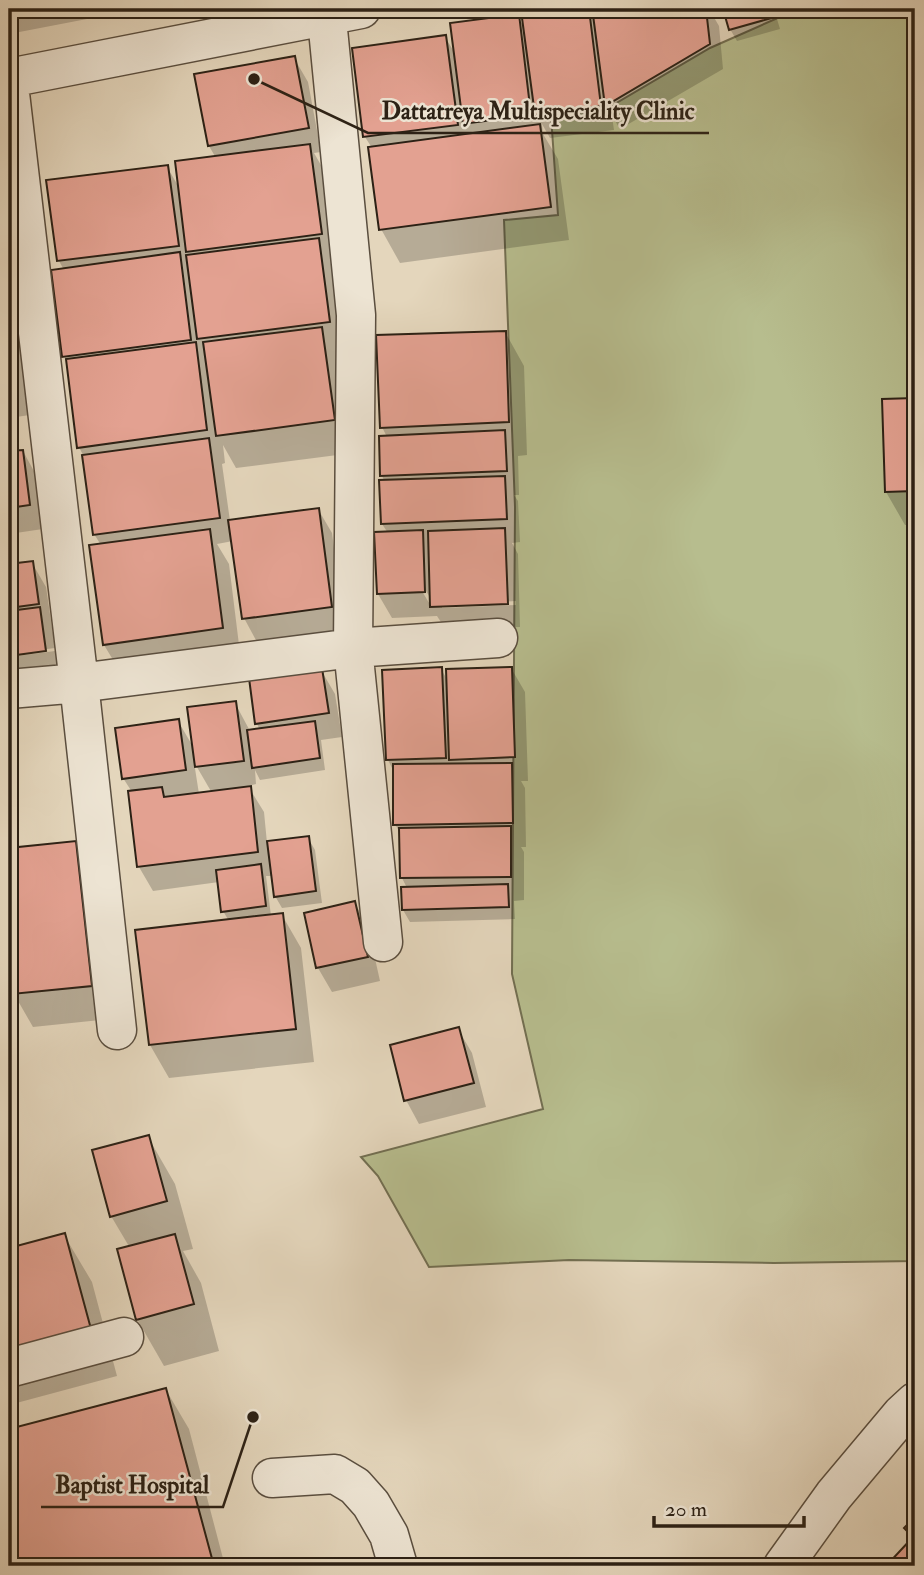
<svg xmlns="http://www.w3.org/2000/svg" width="924" height="1575" font-family="'IM FELL Double Pica',serif">
<style>
.green{fill:#b7bd8e;stroke:#726f52;stroke-width:2}
.shadow{fill:#0003;fill-rule:evenodd}
.building{fill:#e3a191;stroke:#2c2115;stroke-width:2}
.lines{fill:none;stroke-linecap:round;stroke-linejoin:round}
.minor-casing{stroke:#5a4e3f;stroke-width:41}
.minor{stroke:#ede4d3;stroke-width:38}
.leader{fill:none;stroke:#2c2115;stroke-width:2.5}
.callout-dot{fill:#2c2115;stroke:#ede4d3;stroke-width:2.5}
.callout-label{font-size:24px;text-anchor:middle;font-weight:bold;fill:#2c2115;stroke:#ede4d3;stroke-width:5;stroke-linejoin:round;paint-order:stroke}
</style>
<rect width="100%" height="100%" fill="#e4d6bc"/>
<filter id="stains"><feTurbulence type="fractalNoise" baseFrequency=".00286" numOctaves="4"/><feColorMatrix values="0 0 0 0 .2 0 0 0 0 .09 0 0 0 0 .02 0 0 0 .5 -.17"/></filter>
<radialGradient id="worn" r=".72"><stop offset=".6" stop-color="#630" stop-opacity="0"/><stop offset="1" stop-color="#630" stop-opacity=".3"/></radialGradient>
<!-- green -->
<path class="green" d="M798,9H862L915,19V1261L774,1263L569,1260L429,1267L378,1176L361,1157L543,1109L512,974L515,507L504,220L558,215L551,116L601,112L710,48Z"/>
<!-- shadow -->
<path class="shadow" d="M9,9H139L9,34Z
M653,9H709L719,26L723,69L620,129L612,116L614,130L550,138L542,124L543,134L558,159L569,240L400,263L381,229L372,148L365,137L445,37L456,55L518,16L525,29L588,11L596,25L595,16Z
M724,9H774L780,29L737,41L730,29Z
M294,58L308,82L321,152L314,153L329,179L353,453L236,468L223,445L225,463L222,464L230,521L318,509L332,533L345,631L257,642L244,618L233,541L217,544L229,564L241,661L124,678L104,645L101,545L94,534L84,457L79,447L68,363L64,356V270L59,261L48,182L167,167L180,189L216,158L209,146L196,75Z
M9,282L11,286L30,415L9,418Z
M505,332L524,366L527,455L518,456L519,495H514L518,501L520,542L512,543L518,554L520,627L446,630L437,616L392,618L378,594L388,533L382,524L385,482L382,476L381,437H387L382,427ZM422,584L432,601V608L419,586ZM516,601V605L442,608V605Z
M915,400V525H905L886,492L884,401Z
M23,451L36,475L43,529L9,534V453Z
M32,563L46,587L59,675L9,681V657L55,651V648L9,654V566Z
M511,668L525,692L528,781H521L525,788L526,847H521L524,852V900L514,901L515,919L410,922L403,910V888H407L402,878L401,835L395,824L394,772L388,760L384,671L441,669L448,681Z
M321,670L335,694L342,737L321,740L325,770L260,780L255,770L256,784L248,786L264,812L267,843L308,838L315,850L322,903L282,908L275,896L273,876H266L271,916L282,915L301,948L314,1062L169,1078L150,1045L229,921L223,911L219,882L153,891L139,867L132,792L123,778L178,721L195,750L235,703L250,731L260,730L257,724L251,680ZM194,762L212,793L199,794Z
M75,843L94,876L110,1019L33,1027L14,994L9,944V850Z
M355,903L368,927L380,981L332,992L318,968L306,914Z
M458,1029L472,1053L486,1107L419,1124L406,1100Z
M148,1137L175,1184L193,1249L183,1251L201,1283L219,1351L164,1366L137,1319L130,1248L111,1216Z
M64,1235L92,1282L117,1376L9,1405V1250Z
M166,1390L189,1429L225,1566H9V1430Z"/>
<!-- building -->
<path class="building" d="M589,9L601,106L535,115L522,18Z
M640,9H706L710,44L605,106L593,15Z
M723,9H772L775,17L729,30Z
M519,14L531,115L463,124L450,23Z
M446,35L458,125L363,137L352,48Z
M295,56L309,128L208,146L194,74Z
M540,124L551,207L379,230L368,147Z
M310,144L322,234L186,252L175,161Z
M168,165L179,246L57,261L46,180Z
M319,238L330,322L197,339L186,255Z
M180,252L191,340L62,357L51,270Z
M322,327L335,420L216,436L203,342Z
M506,331L509,422L380,428L376,335Z
M196,342L207,430L77,448L66,359Z
M915,398V491L885,492L882,399Z
M505,430L507,471L380,476L379,436Z
M209,438L220,518L93,535L82,455Z
M23,450L30,505L9,508V451Z
M505,476L507,519L381,524L379,480Z
M319,508L332,607L242,619L228,520Z
M505,528L508,604L430,607L428,531Z
M210,529L223,628L103,645L89,545Z
M423,530L425,592L377,594L374,532Z
M33,561L39,604L9,608V564Z
M40,607L46,651L9,656V611Z
M442,667L446,758L386,760L382,670Z
M512,667L515,757L449,760L446,669Z
M322,668L329,713L255,724L249,678Z
M236,701L244,761L195,767L187,707Z
M179,719L186,770L122,779L115,728Z
M315,721L320,758L252,768L247,730Z
M512,763L513,823L393,825V764Z
M251,786L258,852L137,867L128,791L162,787L164,797Z
M511,826V877L400,878L399,828Z
M309,836L316,891L274,897L267,841Z
M76,841L92,986L12,994L9,961V848Z
M261,864L266,906L221,912L216,870Z
M508,884L509,907L402,910L401,887Z
M355,901L368,957L316,968L304,913Z
M283,913L296,1029L149,1045L135,930Z
M459,1027L474,1083L404,1101L390,1045Z
M149,1135L167,1201L110,1217L92,1150Z
M65,1233L91,1329L9,1351V1248Z
M175,1234L194,1304L136,1320L117,1249Z
M166,1388L214,1566H9V1429Z
M915,1517V1566H886L913,1537L904,1528Z"/>
<g class="lines">
<defs>
<path id="minor" d="M326,9L356,315L353,648L383,942
M9,78L361,9
M9,85L79,683L117,1030
M9,689L79,683L353,648L498,638
M9,1368L124,1337
M272,1478L335,1474L355,1486L371,1504L389,1535L398,1566
M783,1566L834,1495L902,1414L915,1402"/>
</defs>
<!-- minor casing -->
<use href="#minor" class="minor-casing"/>
<!-- minor -->
<use href="#minor" class="minor"/>
</g>
<!-- callouts -->
<path class="leader" d="M254 79L368 133H709M253 1417L223 1507H41"/>
<g class="callout-dot">
<circle cx="254" cy="79" r="7"/>
<circle cx="253" cy="1417" r="7"/>
</g>
<g class="callout-label">
<text x="538" y="119">Dattatreya Multispeciality Clinic</text>
<text x="132" y="1493">Baptist Hospital</text>
</g>
<!-- margin -->
<rect width="924" height="1575" fill="none" stroke="#e4d6bc" stroke-width="35"/>
<rect x="10" y="10" width="903" height="1554" fill="none" stroke="#2c2115" stroke-width="3.5"/>
<rect x="18" y="18" width="889" height="1540" fill="none" stroke="#2c2115" stroke-width="2"/>
<!-- scale -->
<path d="M654 1516v10h150v-10" fill="none" stroke="#2c2115" stroke-width="3.5"/>
<text x="665" y="1516" font-size="21" fill="#2c2115" stroke="#ede4d3" stroke-width="5" paint-order="stroke">20 m</text>
<rect width="100%" height="100%" filter="url(#stains)"/>
<rect width="100%" height="100%" fill="url(#worn)"/>
</svg>
